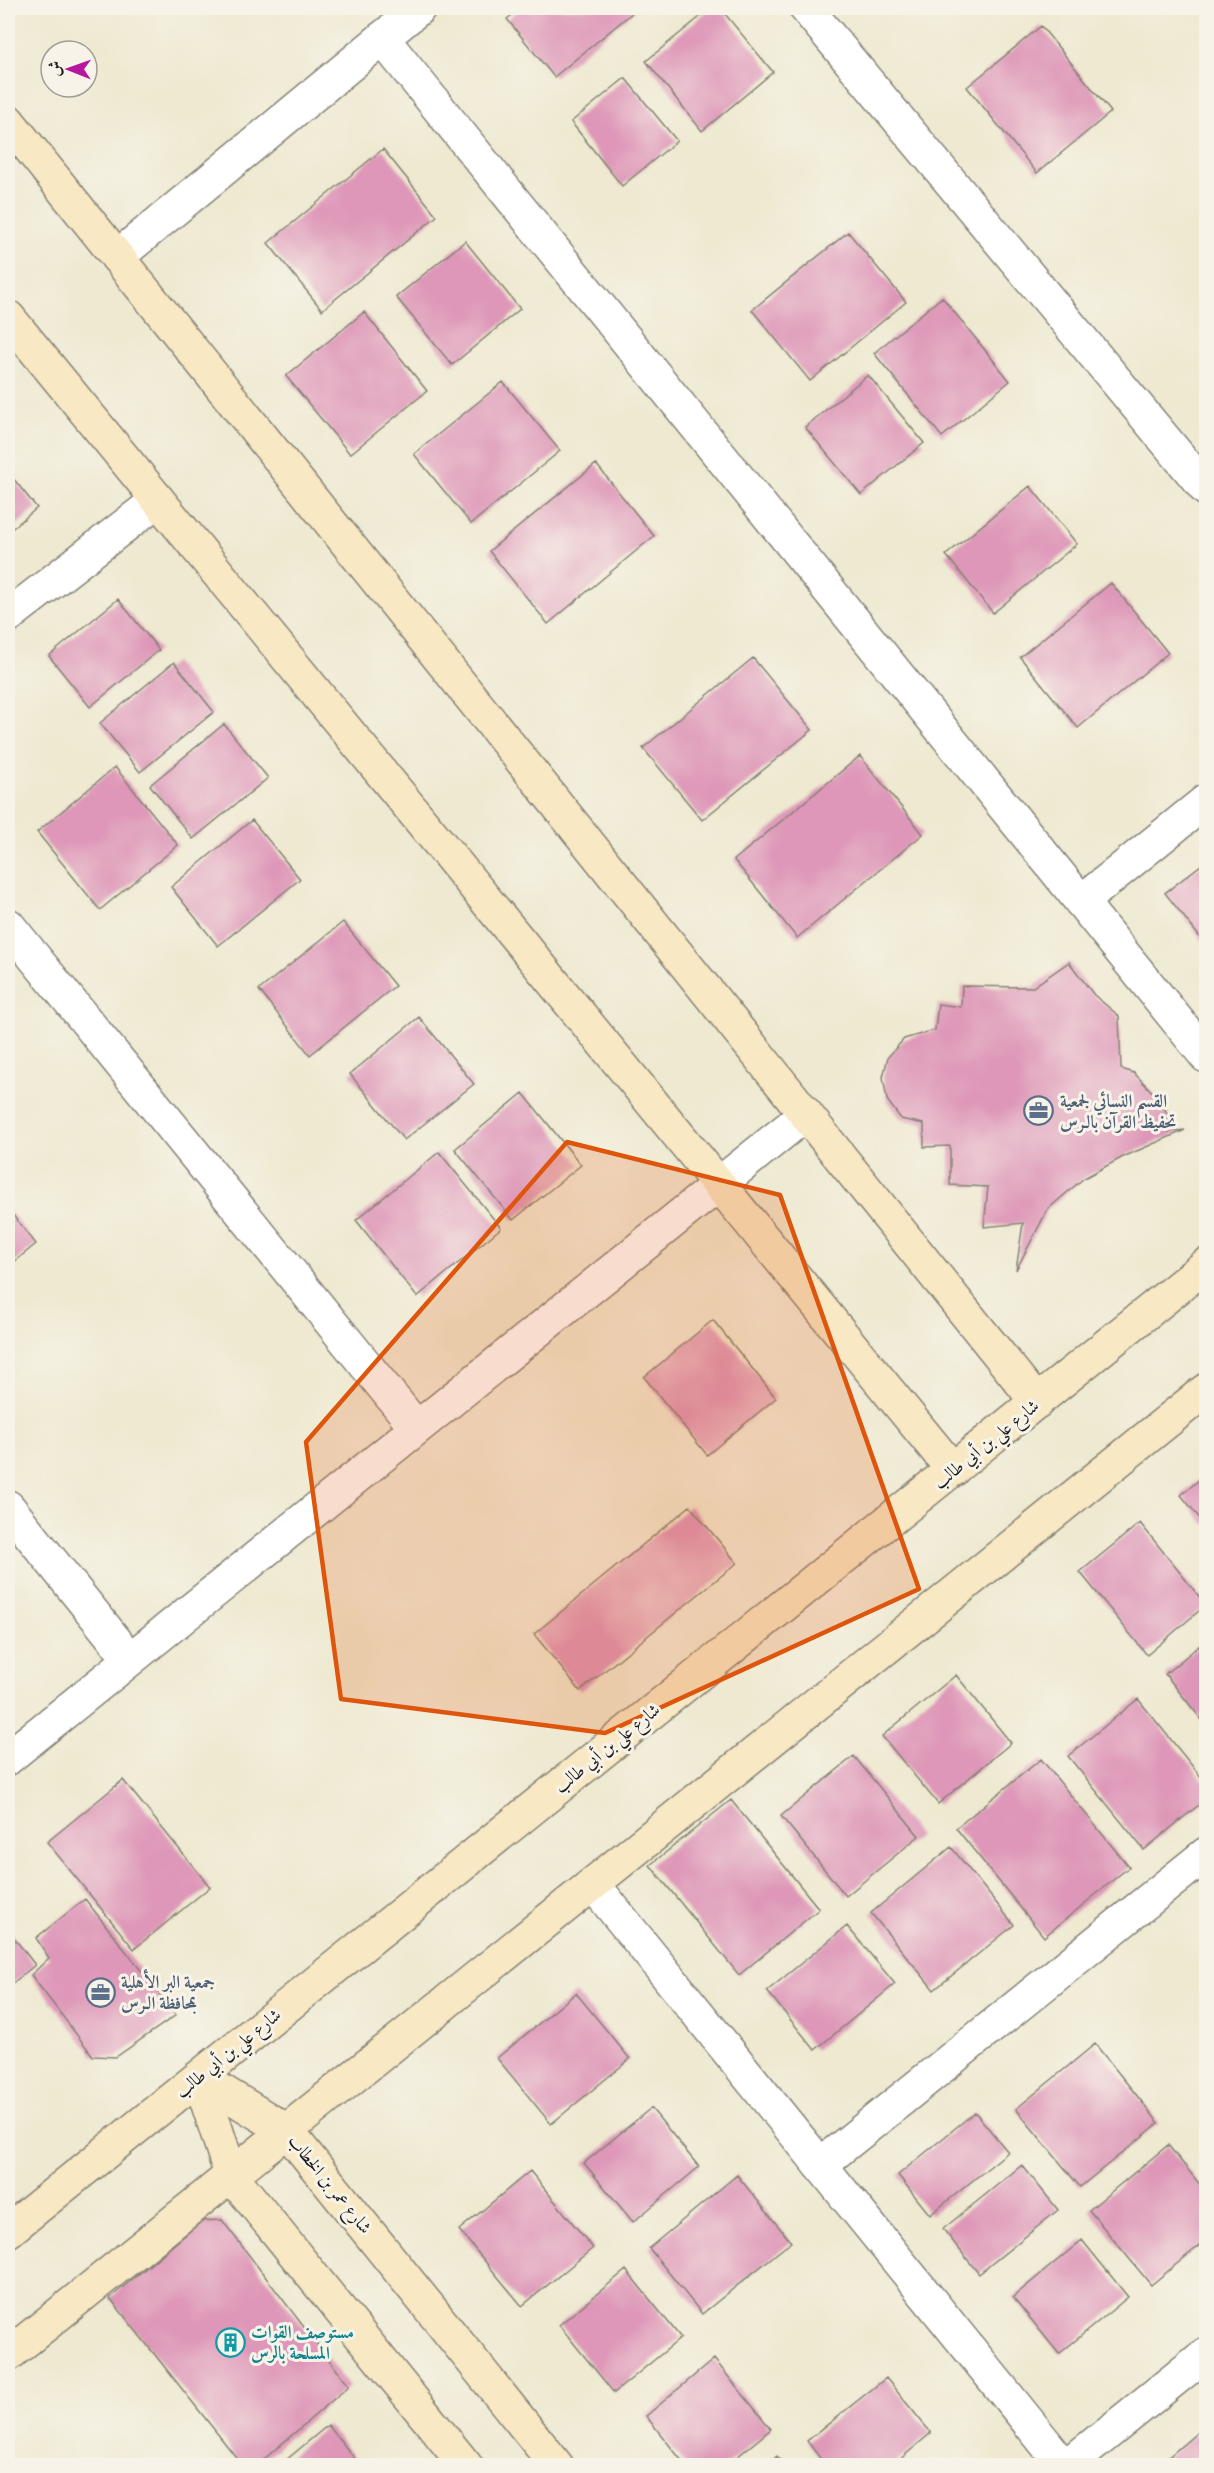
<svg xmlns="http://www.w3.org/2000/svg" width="1214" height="2473" font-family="'IM FELL French Canon',Amiri,serif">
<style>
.building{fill:#de97b8}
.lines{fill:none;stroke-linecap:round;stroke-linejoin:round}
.street-casing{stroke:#858276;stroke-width:36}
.secondary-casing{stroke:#858276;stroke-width:36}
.street{stroke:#fff;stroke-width:33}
.secondary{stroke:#f8e8c3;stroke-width:33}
.marked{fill:#de560d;fill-opacity:0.2;stroke:#de560d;stroke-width:4.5;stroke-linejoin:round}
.labels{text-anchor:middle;stroke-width:6;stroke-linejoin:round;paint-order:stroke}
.service-label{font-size:18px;font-weight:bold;fill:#4e5e75;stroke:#f7f3e8;text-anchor:start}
.street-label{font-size:18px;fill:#1c1c1c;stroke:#f7f3e8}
.culture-label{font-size:18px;font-weight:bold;fill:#0d838f;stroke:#f7f3e8;text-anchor:start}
</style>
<rect width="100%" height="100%" fill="#f7f3e8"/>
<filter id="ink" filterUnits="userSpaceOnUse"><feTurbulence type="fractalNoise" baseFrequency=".0167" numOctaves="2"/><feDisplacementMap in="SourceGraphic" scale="12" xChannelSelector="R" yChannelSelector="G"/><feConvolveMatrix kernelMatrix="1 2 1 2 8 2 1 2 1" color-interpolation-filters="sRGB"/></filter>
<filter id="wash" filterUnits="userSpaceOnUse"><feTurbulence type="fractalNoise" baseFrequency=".008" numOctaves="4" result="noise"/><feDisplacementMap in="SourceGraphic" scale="24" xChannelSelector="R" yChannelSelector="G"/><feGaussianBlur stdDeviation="1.35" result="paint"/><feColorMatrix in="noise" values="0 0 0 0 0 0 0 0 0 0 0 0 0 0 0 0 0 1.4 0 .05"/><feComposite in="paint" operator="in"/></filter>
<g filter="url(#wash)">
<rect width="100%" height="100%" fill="#eee9d0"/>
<g id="blocks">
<!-- building -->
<path class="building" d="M521,8H638L554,77L507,19Z
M711,8H720L773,72L702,131L646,61Z
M1041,26L1111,112L1037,173L967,87Z
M625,78L677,141L622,186L571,122Z
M383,149L437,216L322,310L268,243Z
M848,232L906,302L810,381L752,310Z
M465,241L520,309L452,365L396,297Z
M942,297L1010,381L942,437L874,353Z
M364,312L427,391L350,454L286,376Z
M868,375L924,443L861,495L805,427Z
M503,382L560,451L471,524L414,454Z
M596,464L654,536L548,624L489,551Z
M8,472L37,508L8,532Z
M1030,486L1077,544L993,613L946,555Z
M1111,583L1168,653L1078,728L1020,657Z
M118,599L159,650L90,707L49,656Z
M753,658L812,730L702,820L643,748Z
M174,662L214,712L140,772L100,723Z
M224,724L268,778L193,839L150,785Z
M860,756L923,834L797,938L734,860Z
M115,767L178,845L100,910L37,832Z
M252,820L300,879L218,946L171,887Z
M1206,861V945L1165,893Z
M343,922L395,986L310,1055L259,990Z
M1069,962L1094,995L1119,1016L1121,1069L1134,1073L1159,1099L1168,1115V1132L1185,1130L1123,1157L1084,1178L1048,1209L1016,1270L1023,1223L984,1227L988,1187L950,1185V1146L924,1147V1124L901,1119L887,1100L883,1077L888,1057L904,1039L935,1030L938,1004L961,1007L962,986L1033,987Z
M419,1017L474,1084L404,1140L350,1074Z
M523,1093L581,1165L513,1220L455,1149Z
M439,1152L501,1228L417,1297L356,1220Z
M8,1209L36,1244L8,1267Z
M713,1320L776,1398L707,1455L644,1377Z
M1206,1474V1526L1181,1495Z
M690,1506L737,1563L580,1691L534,1634Z
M1140,1523L1206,1605L1147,1655L1080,1572Z
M1206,1640V1725L1165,1674Z
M956,1675L1011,1743L938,1804L882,1736Z
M1138,1699L1206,1783V1799L1144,1850L1068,1756Z
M854,1756L919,1836L846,1896L781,1816Z
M1041,1759L1129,1867L1044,1937L956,1828Z
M123,1780L210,1887L134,1949L47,1842Z
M731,1800L819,1909L739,1975L650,1865Z
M951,1847L1014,1925L934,1990L871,1913Z
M85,1899L176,2015L116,2057L93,2056L31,1975L49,1958L36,1938Z
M847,1926L895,1984L815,2050L767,1991Z
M8,1930L35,1965L8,1987Z
M576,1993L630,2059L551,2124L497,2058Z
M1095,2044L1159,2123L1080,2187L1016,2109Z
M651,2108L699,2167L633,2222L584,2163Z
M975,2112L1008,2152L930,2215L898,2175Z
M1168,2145L1206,2192V2240L1151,2285L1089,2210Z
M1022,2165L1058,2210L979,2274L943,2229Z
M530,2171L593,2248L522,2306L459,2230Z
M737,2175L791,2242L702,2314L649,2248Z
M222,2220L349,2386L256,2466H243L110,2298L202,2221Z
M1082,2240L1128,2297L1059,2354L1013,2297Z
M626,2270L681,2338L614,2393L559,2325Z
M714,2359L771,2429L726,2466H686L646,2416Z
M886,2378L931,2433L892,2466H826L807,2441Z
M328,2425L361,2466H279Z
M1206,2425V2466H1158Z
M777,2456L785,2466H766Z"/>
</g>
</g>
<g filter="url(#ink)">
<use href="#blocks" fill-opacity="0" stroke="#858276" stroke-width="1.5"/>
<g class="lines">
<defs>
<path id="street" d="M806,8L1206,489
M382,38L1206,1056
M117,257L419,8
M8,616L158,500
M1081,902L1206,801
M8,925L417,1428
M8,1507L130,1659
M8,1758L806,1114
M593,1884L1064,2466
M820,2165L1206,1854
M1067,2466L1206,2354"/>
<path id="secondary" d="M8,121L1037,1402
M8,317L953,1470
M199,2077L287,2131L557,2466
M199,2077L231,2175L466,2466
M8,2231L1206,1265
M8,2355L1206,1390"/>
</defs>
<!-- street casing -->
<use href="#street" class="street-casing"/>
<!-- secondary casing -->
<use href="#secondary" class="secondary-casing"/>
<!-- street -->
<use href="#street" class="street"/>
<!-- secondary -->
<use href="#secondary" class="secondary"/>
</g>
</g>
<!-- marked area -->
<path class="marked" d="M567,1142L780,1195L919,1589L605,1733L341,1699L306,1442Z"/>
<!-- icons -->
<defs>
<symbol id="office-ring" viewBox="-11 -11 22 22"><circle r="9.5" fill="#f7f3e8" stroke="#5c6f8a" stroke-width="1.5"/><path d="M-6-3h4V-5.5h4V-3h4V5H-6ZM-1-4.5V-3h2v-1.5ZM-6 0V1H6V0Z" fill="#5c6f8a"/></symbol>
<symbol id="building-ring" viewBox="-11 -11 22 22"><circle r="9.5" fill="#f7f3e8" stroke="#0f9aa8" stroke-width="1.5"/><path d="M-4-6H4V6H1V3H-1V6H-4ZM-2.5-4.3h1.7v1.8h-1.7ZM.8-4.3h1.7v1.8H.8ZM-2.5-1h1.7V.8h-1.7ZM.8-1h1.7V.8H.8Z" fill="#0f9aa8"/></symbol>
</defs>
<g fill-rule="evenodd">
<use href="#office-ring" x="1022" y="1094" width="33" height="33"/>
<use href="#office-ring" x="84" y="1976" width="33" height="33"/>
<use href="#building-ring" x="214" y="2326" width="33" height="33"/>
</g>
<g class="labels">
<!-- service labels -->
<g class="service-label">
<text x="1060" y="1107">القسم النسائي لجمعية<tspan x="1060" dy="21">تحفيظ القرآن بالـرس</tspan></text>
<text x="121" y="1988">جمعية البر الأهلية<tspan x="121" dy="21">بمحافظة الـرس</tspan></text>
</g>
<!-- street labels -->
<g class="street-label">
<text transform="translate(986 1444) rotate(-39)" y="6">شارع علي بن أبي طالب</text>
<text transform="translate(607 1748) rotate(-39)" y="6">شارع علي بن أبي طالب</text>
<text transform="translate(228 2053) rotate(-39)" y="6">شارع علي بن أبي طالب</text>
<text transform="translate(330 2184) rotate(51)" y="6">شارع عمر بن الخطاب</text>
</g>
<!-- culture labels -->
<g class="culture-label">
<text x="251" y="2338">مستوصف القوات<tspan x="251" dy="21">المسلحة بالرس</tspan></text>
</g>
</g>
<!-- margin -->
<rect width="1214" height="2473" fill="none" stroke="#f7f3e8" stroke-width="30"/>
<!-- north arrow -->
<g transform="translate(69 69) rotate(271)"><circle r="28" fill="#f7f3e8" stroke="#9f9d96" stroke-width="1.5"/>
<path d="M0-4.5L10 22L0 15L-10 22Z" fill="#b5179e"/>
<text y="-9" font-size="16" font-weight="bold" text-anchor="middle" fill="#1c1c1c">ش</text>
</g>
</svg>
